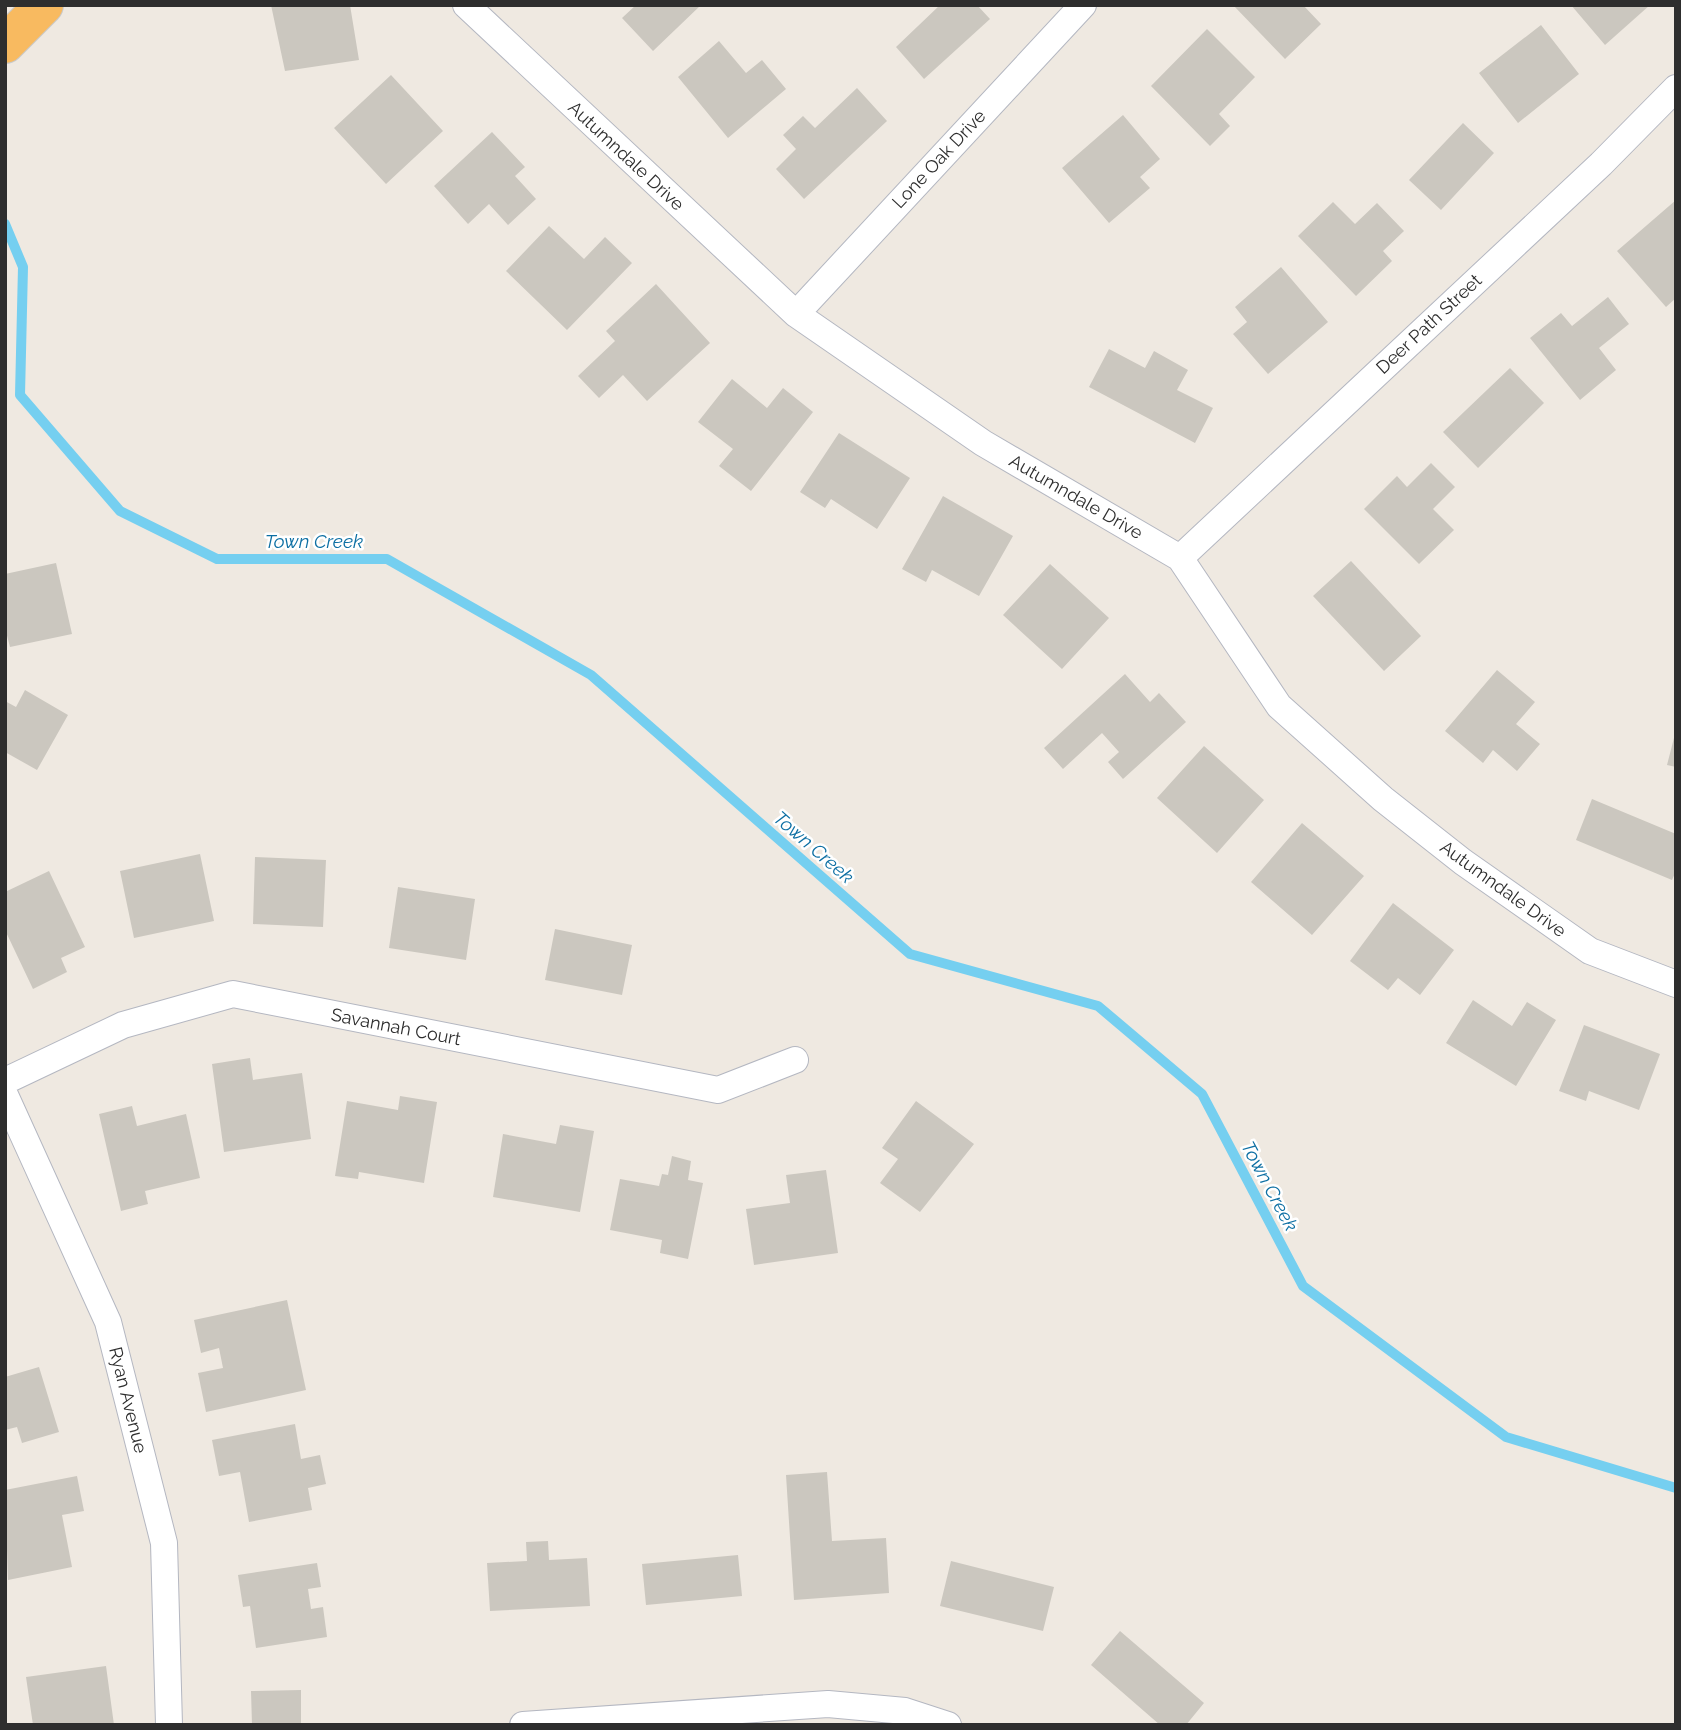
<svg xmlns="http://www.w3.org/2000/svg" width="1681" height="1730" font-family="Raleway,sans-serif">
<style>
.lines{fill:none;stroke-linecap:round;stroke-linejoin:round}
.stream{stroke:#75cff0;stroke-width:10}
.building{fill:#cbc7bf}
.minor-casing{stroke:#b4b7c1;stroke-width:28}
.trunk-casing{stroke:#c9c9c9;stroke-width:40}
.minor{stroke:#fff;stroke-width:26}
.trunk{stroke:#f8ba60;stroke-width:38}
.labels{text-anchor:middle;stroke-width:5;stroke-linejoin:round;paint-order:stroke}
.street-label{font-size:18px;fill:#2e2e2e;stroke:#fff}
.water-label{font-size:19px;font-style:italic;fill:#0d6fa3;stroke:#fff}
</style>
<rect width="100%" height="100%" fill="#efe9e1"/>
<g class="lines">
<!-- stream -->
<path class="stream" d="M5,224L23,267L20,395L120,511L217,559H387L591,675L910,954L1098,1006L1202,1094L1303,1286L1506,1437L1676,1488"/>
</g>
<!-- building -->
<path class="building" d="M271,5H350L359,60L285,71Z
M636,5H701L653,51L622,18Z
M940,5H977L990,19L924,79L896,47Z
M1233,5H1303L1321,24L1285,59Z
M1571,5H1650L1605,45Z
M1541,25L1579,74L1518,123L1479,73Z
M1207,29L1255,77L1219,114L1230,126L1210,146L1151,86Z
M719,41L746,73L762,60L786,89L728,138L678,77Z
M391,75L443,131L386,184L334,128Z
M857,88L887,121L804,199L776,169L796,149L783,135L803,116L815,128Z
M1123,115L1160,159L1140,177L1150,188L1109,223L1062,168Z
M1463,123L1494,153L1441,210L1409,180Z
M492,132L525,167L515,176L536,199L508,225L489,204L468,224L434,186Z
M1676,200V298L1666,307L1617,251Z
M1333,202L1355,224L1377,203L1404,231L1383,251L1392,261L1356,296L1298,236Z
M549,226L584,259L605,237L632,263L567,330L506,271Z
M1281,267L1328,322L1268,374L1233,334L1247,322L1235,307Z
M656,284L710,343L647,401L623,375L599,398L578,376L615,341L606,331Z
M1608,297L1629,324L1599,348L1616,370L1580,400L1530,338L1561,313L1572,326Z
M1109,349L1145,368L1154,351L1188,370L1177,390L1213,408L1195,443L1089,387Z
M1510,368L1544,403L1478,468L1443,432Z
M732,379L767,408L783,388L813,412L751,491L719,466L733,449L698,422Z
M839,433L910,478L877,529L831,499L825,508L800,492Z
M1431,463L1455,487L1433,509L1454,530L1419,564L1364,509L1397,476L1407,487Z
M943,496L1013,536L979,596L932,570L926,582L902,569Z
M1351,561L1421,636L1384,671L1313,596Z
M56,563L72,634L10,647L5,628V574Z
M1050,564L1109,618L1062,669L1003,615Z
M1497,670L1535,702L1516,724L1540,744L1517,771L1493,750L1483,763L1445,731Z
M1125,674L1150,702L1159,693L1186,722L1123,779L1108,762L1119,752L1102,733L1063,769L1044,748Z
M25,690L68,715L37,770L5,752V701L16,707Z
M1675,734H1676V767L1667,765Z
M1204,746L1264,800L1217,853L1157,798Z
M1592,799L1676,834V871L1672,880L1576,840Z
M1302,823L1364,876L1312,935L1251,882Z
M200,854L214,921L134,938L120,871Z
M255,857L326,860L323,927L253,924Z
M49,871L85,947L61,958L67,972L33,989L5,930V892Z
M398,887L475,899L466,960L389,948Z
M1393,903L1454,950L1420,995L1398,978L1388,990L1350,961Z
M555,929L632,945L622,995L545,980Z
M1473,1000L1512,1026L1527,1002L1556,1020L1516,1086L1446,1043Z
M1584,1025L1660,1054L1639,1110L1589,1091L1586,1101L1559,1091Z
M250,1058L253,1080L302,1073L311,1139L224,1152L212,1064Z
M400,1096L437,1102L424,1183L359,1172L358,1179L335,1176L347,1101L398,1110Z
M916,1101L974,1144L920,1212L880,1183L898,1159L882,1148Z
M132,1106L137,1126L186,1114L200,1178L145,1191L148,1204L121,1211L99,1114Z
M560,1125L594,1131L580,1212L493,1197L503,1134L556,1144Z
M672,1156L691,1161L688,1180L703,1183L688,1259L660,1253L662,1240L610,1230L620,1179L659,1186L662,1174L668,1175Z
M826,1170L838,1253L754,1265L746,1209L790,1203L786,1175Z
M287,1300L306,1390L206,1412L198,1373L223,1368L219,1348L201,1353L194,1320Z
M39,1367L59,1432L22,1443L17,1427L5,1430V1377Z
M295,1424L301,1459L320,1455L326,1484L308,1488L312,1510L249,1522L240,1472L219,1476L212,1440Z
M827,1472L832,1541L886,1538L889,1593L794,1600L786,1475Z
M77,1476L84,1511L62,1515L72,1567L8,1580L5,1490Z
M548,1541L549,1560L587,1558L590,1606L490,1611L487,1563L527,1561L526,1542Z
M738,1555L742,1596L646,1605L642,1564Z
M951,1561L1054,1587L1043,1631L940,1606Z
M317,1563L321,1587L308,1589L311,1609L323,1607L327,1637L256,1648L250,1606L243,1607L238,1575Z
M1120,1631L1204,1703L1186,1725H1160L1091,1665Z
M106,1666L114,1725H33L26,1677Z
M301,1690V1725H252L251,1691Z"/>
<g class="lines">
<defs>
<path id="minor" d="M466,5L796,314L983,443L1180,558L1279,706L1383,799L1463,862L1590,951L1676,984
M796,314L1083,5
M1180,558L1601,164L1676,88
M5,1081L123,1025L233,994L718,1090L795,1060
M5,1095L108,1322L164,1543L169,1725
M523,1725L828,1704L905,1711L948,1725"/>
<path id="trunk" d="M5,44L44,5"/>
</defs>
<!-- minor casing -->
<use href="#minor" class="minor-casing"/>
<!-- trunk casing -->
<use href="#trunk" class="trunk-casing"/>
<!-- minor -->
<use href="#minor" class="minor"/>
<!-- trunk -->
<use href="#trunk" class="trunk"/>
</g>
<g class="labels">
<!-- street labels -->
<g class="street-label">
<text transform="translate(626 156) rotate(43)" y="6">Autumndale Drive</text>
<text transform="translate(939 159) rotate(-47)" y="6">Lone Oak Drive</text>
<text transform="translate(1429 324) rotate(-43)" y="6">Deer Path Street</text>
<text transform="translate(1076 497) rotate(30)" y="6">Autumndale Drive</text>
<text transform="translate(1503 889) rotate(36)" y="6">Autumndale Drive</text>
<text transform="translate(396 1027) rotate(11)" y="6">Savannah Court</text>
<text transform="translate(128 1400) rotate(76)" y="6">Ryan Avenue</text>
</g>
<!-- water labels -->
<g class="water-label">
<text x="314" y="548">Town Creek</text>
<text transform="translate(814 847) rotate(41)" y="7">Town Creek</text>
<text transform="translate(1270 1186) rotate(62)" y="7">Town Creek</text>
</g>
</g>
<!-- border -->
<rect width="1681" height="1730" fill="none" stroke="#2e2e2e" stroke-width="14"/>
</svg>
